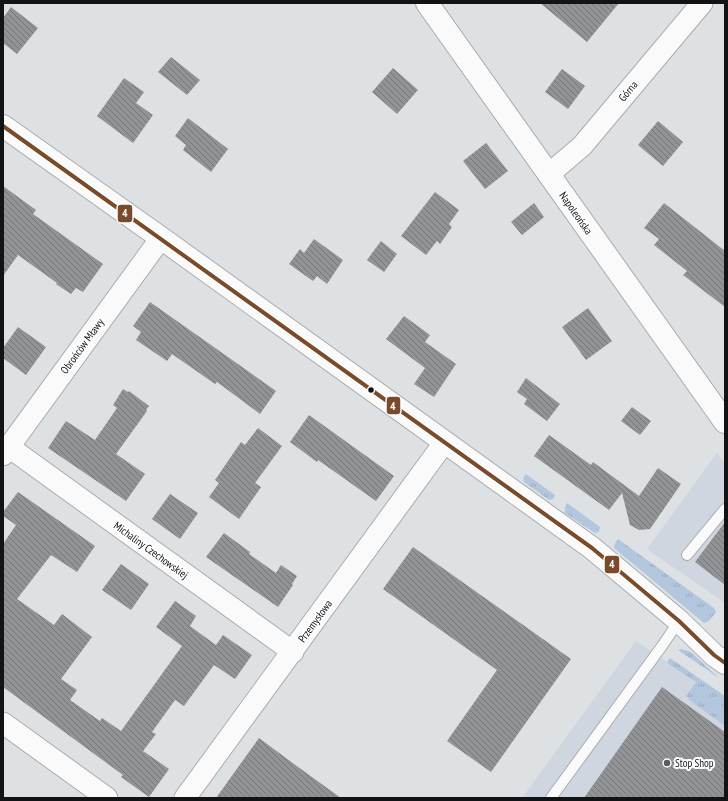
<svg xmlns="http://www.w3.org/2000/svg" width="728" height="801" font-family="'PT Sans Narrow',sans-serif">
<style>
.built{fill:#cfd6df}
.grass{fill:url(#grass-tufts)}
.building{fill:url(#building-back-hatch)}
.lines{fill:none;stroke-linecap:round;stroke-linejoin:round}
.lane-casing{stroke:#a9acae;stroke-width:12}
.street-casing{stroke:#a9acae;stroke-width:23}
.secondary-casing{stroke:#a9acae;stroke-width:24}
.lane{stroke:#fafafb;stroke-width:10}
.street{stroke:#fafafb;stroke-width:21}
.secondary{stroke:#fafafb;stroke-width:22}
.bus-1-casing{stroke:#fff;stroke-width:7}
.bus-1{stroke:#7a4b2a;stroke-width:4}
.bus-dot{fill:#111315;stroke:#fff;stroke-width:1.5}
.poi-dot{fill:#595b5d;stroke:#fff;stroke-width:1.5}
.labels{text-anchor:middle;stroke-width:4;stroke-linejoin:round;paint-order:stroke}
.street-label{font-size:11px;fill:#111315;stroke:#fff}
.poi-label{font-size:11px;fill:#111315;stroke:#fff;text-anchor:start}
.line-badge{stroke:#fff;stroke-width:1.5}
.badge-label{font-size:11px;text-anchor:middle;font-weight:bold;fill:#fff}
</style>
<defs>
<pattern id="grass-tufts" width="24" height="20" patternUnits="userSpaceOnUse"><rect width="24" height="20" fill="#b2c7de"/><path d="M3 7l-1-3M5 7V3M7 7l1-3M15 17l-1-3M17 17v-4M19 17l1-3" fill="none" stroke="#98aabe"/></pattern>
<pattern id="building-back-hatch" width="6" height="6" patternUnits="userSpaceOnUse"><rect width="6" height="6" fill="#929396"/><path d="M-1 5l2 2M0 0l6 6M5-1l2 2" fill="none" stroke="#767779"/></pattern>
</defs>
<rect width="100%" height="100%" fill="#dee1e4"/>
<!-- built -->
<path class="built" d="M717,453L725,463V603L647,549Z
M636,641L725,701V798H522Z"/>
<!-- grass -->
<path class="grass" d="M526,474L555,495L553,499L549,500L524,482L523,478Z
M567,503L600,527L599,532L595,533L565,513V507Z
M618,539L714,608L716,612L709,621L704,623L614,548V545Z
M681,649L691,652L719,678L678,650Z
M670,658L725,696V726L688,699L689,698L686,696L696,682L667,663Z"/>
<!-- building -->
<path class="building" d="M540,3H619L587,42Z
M11,7L38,28L17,54L3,43V18Z
M171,57L200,80L187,95L158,72Z
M393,68L418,90L397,114L372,92Z
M562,69L585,86L568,109L545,92Z
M124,78L144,92L136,103L153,115L133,143L97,116Z
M188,118L228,149L211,172L183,150L186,145L175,136Z
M658,121L683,142L663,166L638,145Z
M486,143L508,171L485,189L463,161Z
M3,186L36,210L33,214L103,264L83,292L76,288L71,294L56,284L57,283L18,255L3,276Z
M435,192L459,210L449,224L452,227L440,244L437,241L426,255L401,236Z
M534,203L544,217L522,235L511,222Z
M664,203L725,251V307L683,275L687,271L654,245L659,239L644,228Z
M314,239L343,260L327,284L317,276L313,281L289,264L300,249L304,253Z
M381,241L397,254L384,272L367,260Z
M150,302L276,391L260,414L217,382L215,384L172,354L167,361L136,340L141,332L133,326Z
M588,308L612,341L586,360L562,327Z
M404,316L430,335L425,342L456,364L434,397L414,384L425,368L386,339Z
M18,327L46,347L26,375L3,358V348Z
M526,378L560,404L547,421L524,404L527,399L517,392Z
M123,389L128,392L129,391L149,406L146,410L147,411L116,454L145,474L126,501L48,448L66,421L95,440L117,408L113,405Z
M632,407L651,421L640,435L621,421Z
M309,415L394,476L376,501L318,460L317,462L290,442Z
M258,428L282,446L255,483L261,487L239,519L209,497L219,483L215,480L241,442L245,445Z
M549,435L591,465L593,462L639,496L658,468L681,484L650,529L639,530L630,525L622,493L609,510L534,456Z
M18,492L95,546L77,572L51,555L17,599L54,625L62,614L92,637L61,679L77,690L70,700L100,721L102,718L121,731L182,646L156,627L175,601L196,616L190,626L216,645L223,635L252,655L235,679L214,665L184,706L175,700L152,732L156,734L143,751L169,769L149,797L121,777L123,775L3,687V544L16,525L3,516V512Z
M170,494L198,513L180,539L152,519Z
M725,522V585L695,562Z
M224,533L250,552L249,554L276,573L281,565L297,576L292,584L293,585L278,607L206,557Z
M413,547L571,659L491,772L447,741L497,670L383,589Z
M121,564L149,584L131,610L102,590Z
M662,687L725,732V798H584Z
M259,738L294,764L341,798H216Z"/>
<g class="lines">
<defs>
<path id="lane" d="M687,555L725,509
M551,798L662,646L679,621"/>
<path id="street" d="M549,174L582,146L702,3
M9,447L293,652
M3,455L161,238
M3,723L107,798
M185,798L444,443"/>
<path id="secondary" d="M427,3L725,422
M3,126L161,238L592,548L679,621L714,655L725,663"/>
</defs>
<!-- lane casing -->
<use href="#lane" class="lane-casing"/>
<!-- street casing -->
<use href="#street" class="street-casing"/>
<!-- secondary casing -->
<use href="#secondary" class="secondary-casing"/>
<!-- lane -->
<use href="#lane" class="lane"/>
<!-- street -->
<use href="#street" class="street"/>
<!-- secondary -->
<use href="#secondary" class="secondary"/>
<defs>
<path id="bus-1" d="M3,126L592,548L679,621L714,655L725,663"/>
</defs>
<!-- bus-1 casing -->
<use href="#bus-1" class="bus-1-casing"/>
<!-- bus-1 -->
<use href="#bus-1" class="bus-1"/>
</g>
<!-- markers -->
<circle class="bus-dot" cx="371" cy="390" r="3.5"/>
<circle class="poi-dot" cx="667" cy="763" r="4"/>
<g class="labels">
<!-- street labels -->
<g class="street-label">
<text transform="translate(628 91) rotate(-50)" y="4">Górna</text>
<text transform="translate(576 213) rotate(55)" y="4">Napoleońska</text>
<text transform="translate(82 346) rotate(-54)" y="4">Obrońców Mławy</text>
<text transform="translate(151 550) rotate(36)" y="4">Michaliny Czechowskiej</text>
<text transform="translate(315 621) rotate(-54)" y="4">Przemysłowa</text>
</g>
<!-- poi labels -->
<g class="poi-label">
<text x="675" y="767">Stop Shop</text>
</g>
</g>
<g class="line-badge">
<rect x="117" y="204" width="16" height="19" rx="4" fill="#7a4b2a"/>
<rect x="386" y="396" width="15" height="19" rx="4" fill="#7a4b2a"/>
<rect x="604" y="555" width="16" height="19" rx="4" fill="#7a4b2a"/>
</g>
<g class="badge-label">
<text x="125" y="217">4</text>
<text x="393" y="410">4</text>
<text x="612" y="568">4</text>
</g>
<!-- border -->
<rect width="728" height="801" fill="none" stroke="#111315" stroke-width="8"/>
</svg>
